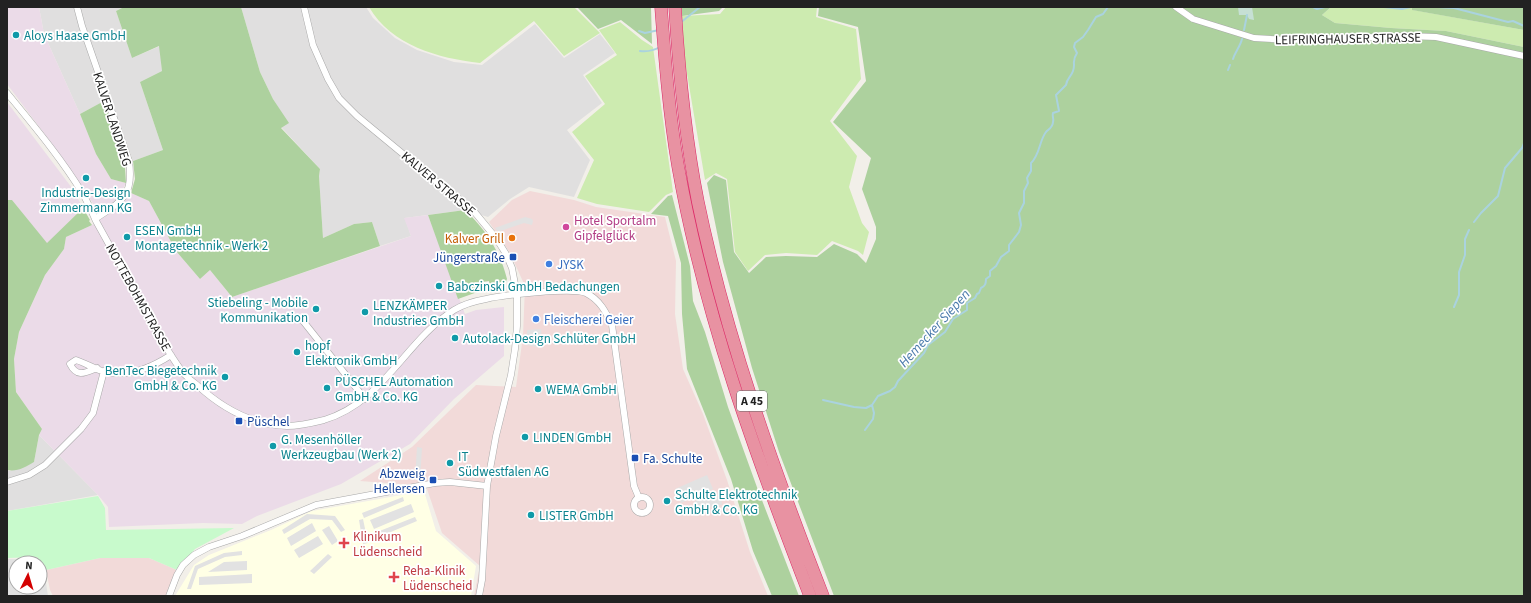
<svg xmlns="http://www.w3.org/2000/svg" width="1531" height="603" font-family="'Source Sans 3',sans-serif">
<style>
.residential{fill:#e0dfdf}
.commercial{fill:#f2dad9}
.industrial{fill:#ebdbe8}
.education{fill:#ffffe5}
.grass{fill:#cdebb0}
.forest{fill:#add19e}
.wetland{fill:#c6e0d4}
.park{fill:#c8facc}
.parking{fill:#e2e2e2}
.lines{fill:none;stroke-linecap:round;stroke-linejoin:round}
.stream{stroke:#aad3df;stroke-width:2}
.street-casing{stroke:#a9a9a9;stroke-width:7}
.highway-casing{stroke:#dc2a67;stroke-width:13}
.street{stroke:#fff;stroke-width:6}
.highway{stroke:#e892a2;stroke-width:12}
.culture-dot{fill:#0f9aa8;stroke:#fff;stroke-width:1.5}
.hotel-dot{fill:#d1479c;stroke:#fff;stroke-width:1.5}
.food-dot{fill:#e8710a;stroke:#fff;stroke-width:1.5}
.transit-dot{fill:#1a4fb4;stroke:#fff;stroke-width:1.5}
.shop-dot{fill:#3f7fe0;stroke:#fff;stroke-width:1.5}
.health-dot{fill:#e0444e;stroke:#fff;stroke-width:1.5}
.labels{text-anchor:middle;stroke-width:3.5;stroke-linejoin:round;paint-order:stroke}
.shield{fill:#fff;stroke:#646464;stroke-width:1}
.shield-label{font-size:12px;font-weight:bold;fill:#222}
.culture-label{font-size:13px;fill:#0d838f;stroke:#fff;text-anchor:start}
.street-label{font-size:13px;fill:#222;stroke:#fff}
.hotel-label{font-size:13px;fill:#b23c85;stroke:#fff;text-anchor:start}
.food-label{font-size:13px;fill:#c56008;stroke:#fff;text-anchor:end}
.transit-label{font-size:13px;fill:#164399;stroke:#fff;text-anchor:end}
.shop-label{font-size:13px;fill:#366cbe;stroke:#fff;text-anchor:start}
.health-label{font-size:13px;fill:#be3a42;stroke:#fff;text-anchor:start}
.water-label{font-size:14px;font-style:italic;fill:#4a7aab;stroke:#fff}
</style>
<rect width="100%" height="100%" fill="#f2efe9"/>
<!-- residential -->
<path class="residential" d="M39,7H124L116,11L132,58L160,46L162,71L140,82L163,150L133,161L110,98L80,114L44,34Z
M241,7H366L373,18L395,38L417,50L454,62L482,65L535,24L564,58L600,34L615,53L583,75L602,103L567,130L590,160L574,197L529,187L510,199L488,217L465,210L405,218L411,236L380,246L372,222L354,224L323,238L319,176L320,169L281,127L288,123L273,99L260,72Z
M39,435L98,495L7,511V470L9,471L34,462Z"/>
<!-- commercial -->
<path class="commercial" d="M530,191L574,200L596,207L665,217L676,261L675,314L683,369L703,414L727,480L750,552L768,596H474L480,566L442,533L426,486L360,481L412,447L476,385L516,387L523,336L525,286L510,253L489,222L512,200Z
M100,558H149L177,570L166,596H53L50,590L46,570Z"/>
<!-- industrial -->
<path class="industrial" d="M7,7H39L44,34L80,114L96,154L111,179L126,183L118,199L112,204L103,210L96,208L61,156L7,84Z
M7,102L72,188L83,208L47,244L12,200H7Z
M129,192L149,201L176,251L200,279L210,270L232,297L411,236L404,218L428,215L465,314L476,310L504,307V356L454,399L410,444L341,484L257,516L242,524L203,523L109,527L108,507L98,495L39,435L42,429L16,392L14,359L19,332L45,275L64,249L66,237L92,225L112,212L123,202Z"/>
<!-- education -->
<path class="education" d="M424,491L436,531L476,566L471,596H175L194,565L209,555L271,530L312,511Z"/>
<!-- grass -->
<path class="grass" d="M369,7H574L600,33L564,56L534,21L480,63C438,58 392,46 369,7Z
M726,7H817L816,17L856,29L861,79L830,121L857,156L849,187L862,223L869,232L863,255L858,251L832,241L817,255L786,253L765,255L748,271L735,252L727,179L716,173L705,180L684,56L682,16L720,14Z
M1331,7H1412L1413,10L1524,30V47L1446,31L1391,28L1335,23L1322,15Z
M620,22L642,40L653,47L673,192L666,195L649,212L597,204L577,198L594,160L572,132L605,104L585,76L617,55L599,30Z"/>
<!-- forest -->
<path class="forest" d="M124,7H241L260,72L273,99L289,123L281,128L320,169L319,176L323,238L354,224L372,222L380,246L232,297L210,270L200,279L176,251L149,201L131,193L135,179L133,161L163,150L140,82L162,71L159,46L132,58L116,11Z
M577,7H651L652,44L621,20L598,29Z
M681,7H723L719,11L682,16Z
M819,7H1331L1322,15L1335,23L1391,28L1446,31L1524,47V596H834L779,452L752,368L723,262L707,183L714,175L726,180L734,252L749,273L766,257L786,256L817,257L834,244L857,254L866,263L876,239V227L862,189L871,158L833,122L866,81L858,27L818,16Z
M1412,7H1524V30L1412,10Z
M104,101L125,167L126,183L111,179L96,154L80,114Z
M672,195L690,266L693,301L705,332L728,407L758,490L799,596H772L753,551L731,479L687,369L682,314L681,263L668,216L651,214L668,196Z
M7,200H12L47,243L83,208L90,220L89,221L92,225L66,237L64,249L45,275L19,332L14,359L16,392L42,429L39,435L34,462C26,467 17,472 7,470Z
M465,210C486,230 500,251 507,279L504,286L490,289L489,281L482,282L483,290L458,299L428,215Z"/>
<!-- wetland -->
<path class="wetland" d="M1238,7H1252L1254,20L1249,19L1247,15H1239Z"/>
<!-- park -->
<path class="park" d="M98,496L105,508L106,530L234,528L195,549L177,570L149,558H100L46,570L37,557L7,558V511Z"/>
<!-- parking -->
<path class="parking" d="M525,217L532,219L533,221L532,225L524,223L498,232L495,228Z
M541,329L543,348L526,345L527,330Z
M417,447L422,448L420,479H415Z
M707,475L713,489L681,503L675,489Z
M403,497L404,501L364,518L362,513Z
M721,497L722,505L695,509V501Z
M411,504L414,512L374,529L370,520Z
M307,514L335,516L345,530L341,532L332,520L310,519L284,534L282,530Z
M415,517L417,521L374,539L372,534Z
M363,519L368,543L363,544L359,520Z
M312,523L316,531L291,546L287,538Z
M329,526L338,541L332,545L322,530Z
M318,536L323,544L299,558L294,550Z
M242,551V555L225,557L198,569L191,589H187L195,566L224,553Z
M328,554L332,557L314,574L310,571Z
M7,559L36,560L39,563H16V587H40V565L44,570L48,596H7Z
M247,561V570L208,572L224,562Z
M252,574V583L199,585V577Z"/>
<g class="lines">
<!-- stream -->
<path class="stream" d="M1313,7L1317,9L1325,7
M1384,7L1402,9L1411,7
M1438,7L1454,8L1508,22L1513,21L1524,26
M680,23L700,7
M1244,30L1247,15
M639,31L645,33L659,30
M640,51C648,52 653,51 660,47
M1233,59C1235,52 1240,47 1242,39
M1228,70L1230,65
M1474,222L1481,213L1498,196L1505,168L1522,148L1524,143
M1454,307L1459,295V272L1465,255V239L1469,230
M823,400L854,407L866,408L872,405L878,396L890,391L895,387L898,381L924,353L928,345L945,332L953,319L967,310V303L975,298L977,294L979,293L981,288C985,286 986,284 986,279L990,276V271L996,266L1001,257L1009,251V245L1019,232L1021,225L1019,213L1024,203V191L1028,183L1027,178L1031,171V163C1040,155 1039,141 1046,132C1049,129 1053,127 1053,122C1054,118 1052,117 1053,113L1059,111L1056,95L1066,85C1067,78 1071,77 1073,71C1076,63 1071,62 1077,53L1074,47L1075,43L1083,37L1088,30L1096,17L1103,14L1108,7
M865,430L873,419L874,413L872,405"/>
<defs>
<path id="street" d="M77,7L82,26L129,161C134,196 122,201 95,219
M304,7L313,45L328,79L339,98L357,116L437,182L472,209L496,238L506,254L512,268L517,295V326L515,349L511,375L496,436L487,486L482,580L479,596
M1176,7L1193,19L1254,38L1289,40L1407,36L1436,37L1524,56
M7,93C34,126 61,158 83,194C88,203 92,212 96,221C111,248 126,275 140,302C154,327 167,352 184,374C188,378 193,382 197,385C222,408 252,425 287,426C299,426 312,423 324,420C384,402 405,341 454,310C464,304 475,301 486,299C503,295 572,287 586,293C600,300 606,312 612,325L634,486L639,498
M303,321L365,399
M97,368C85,373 77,378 70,364L76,360C85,363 93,368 102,371C127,379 151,368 171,355
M7,482L29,475L45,465L81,429L93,413L104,371
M634 505a8 8 0 1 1 16 0a8 8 0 1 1-16 0Z
M169,596L177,575L183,565L194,555L209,547L242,536L316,505L435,483L450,482L487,486"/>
<path id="highway" d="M661,7C665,60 669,113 678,166C704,314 756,456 810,596
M675,7C679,73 685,137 698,202C726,337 773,468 823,596"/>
</defs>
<!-- street casing -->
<use href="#street" class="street-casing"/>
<!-- highway casing -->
<use href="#highway" class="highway-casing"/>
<!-- street -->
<use href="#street" class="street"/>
<!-- highway -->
<use href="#highway" class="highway"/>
</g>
<!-- markers -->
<g class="culture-dot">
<circle cx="16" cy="35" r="4"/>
<circle cx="86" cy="178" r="4"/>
<circle cx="127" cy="237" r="4"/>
<circle cx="439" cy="286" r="4"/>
<circle cx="316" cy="309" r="4"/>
<circle cx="365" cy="312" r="4"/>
<circle cx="455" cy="338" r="4"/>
<circle cx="297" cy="352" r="4"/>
<circle cx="225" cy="377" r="4"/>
<circle cx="327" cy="388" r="4"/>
<circle cx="538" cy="389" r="4"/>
<circle cx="525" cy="437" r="4"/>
<circle cx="273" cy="446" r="4"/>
<circle cx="450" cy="463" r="4"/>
<circle cx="667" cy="501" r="4"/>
<circle cx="531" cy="515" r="4"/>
</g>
<circle class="hotel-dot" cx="566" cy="227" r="4"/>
<circle class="food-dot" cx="512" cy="238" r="4"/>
<g class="transit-dot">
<rect x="509" y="253" width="8" height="8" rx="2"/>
<rect x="235" y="417" width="8" height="8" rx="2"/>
<rect x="631" y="454" width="8" height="8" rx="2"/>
<rect x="429" y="476" width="8" height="8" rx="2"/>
</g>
<g class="shop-dot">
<circle cx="549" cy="264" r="4"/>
<circle cx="536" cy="319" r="4"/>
</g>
<g class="health-dot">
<path d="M342 537h4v4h4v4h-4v4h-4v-4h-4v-4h4z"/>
<path d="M392 571h4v4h4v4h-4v4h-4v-4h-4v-4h4z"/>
</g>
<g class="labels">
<!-- shield labels -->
<rect class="shield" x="737" y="391" width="30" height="20" rx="3"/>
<g class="shield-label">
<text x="752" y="405">A 45</text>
</g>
<!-- culture labels -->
<g class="culture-label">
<text x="24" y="40">Aloys Haase GmbH</text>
<text x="86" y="197" text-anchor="middle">Industrie-Design<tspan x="86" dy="15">Zimmermann KG</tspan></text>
<text x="135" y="235">ESEN GmbH<tspan x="135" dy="15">Montagetechnik - Werk 2</tspan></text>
<text x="447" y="291">Babczinski GmbH Bedachungen</text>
<text x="308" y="307" text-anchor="end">Stiebeling - Mobile<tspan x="308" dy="15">Kommunikation</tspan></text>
<text x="373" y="310">LENZKÄMPER<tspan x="373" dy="15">Industries GmbH</tspan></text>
<text x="463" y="343">Autolack-Design Schlüter GmbH</text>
<text x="305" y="350">hopf<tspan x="305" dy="15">Elektronik GmbH</tspan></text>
<text x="217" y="375" text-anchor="end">BenTec Biegetechnik<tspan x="217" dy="15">GmbH &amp; Co. KG</tspan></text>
<text x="335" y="386">PÜSCHEL Automation<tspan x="335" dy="15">GmbH &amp; Co. KG</tspan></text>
<text x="546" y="394">WEMA GmbH</text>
<text x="533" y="442">LINDEN GmbH</text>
<text x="281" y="444">G. Mesenhöller<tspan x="281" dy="15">Werkzeugbau (Werk 2)</tspan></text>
<text x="458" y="461">IT<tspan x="458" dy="15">Südwestfalen AG</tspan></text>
<text x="675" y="499">Schulte Elektrotechnik<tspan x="675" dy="15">GmbH &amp; Co. KG</tspan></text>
<text x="539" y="520">LISTER GmbH</text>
</g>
<!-- street labels -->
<g class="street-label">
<text transform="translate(1348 38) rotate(-1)" y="5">LEIFRINGHAUSER STRASSE</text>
<text transform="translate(113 119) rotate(72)" y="5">KALVER LANDWEG</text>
<text transform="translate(439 183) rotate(40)" y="5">KALVER STRASSE</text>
<text transform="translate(139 297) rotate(61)" y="5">NOTTEBOHMSTRASSE</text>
</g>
<!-- hotel labels -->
<g class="hotel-label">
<text x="574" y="225">Hotel Sportalm<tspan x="574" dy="15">Gipfelglück</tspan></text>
</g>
<!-- food labels -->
<g class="food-label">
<text x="504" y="243">Kalver Grill</text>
</g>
<!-- transit labels -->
<g class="transit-label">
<text x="505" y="262">Jüngerstraße</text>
<text x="247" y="426" text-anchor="start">Püschel</text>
<text x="643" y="463" text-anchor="start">Fa. Schulte</text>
<text x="425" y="478">Abzweig<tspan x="425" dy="15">Hellersen</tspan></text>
</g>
<!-- shop labels -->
<g class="shop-label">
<text x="557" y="269">JYSK</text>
<text x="544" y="324">Fleischerei Geier</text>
</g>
<!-- health labels -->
<g class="health-label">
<text x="353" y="541">Klinikum<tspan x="353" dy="15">Lüdenscheid</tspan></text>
<text x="403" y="575">Reha-Klinik<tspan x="403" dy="15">Lüdenscheid</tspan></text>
</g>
<!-- water labels -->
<g class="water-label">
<text transform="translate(934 328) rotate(-48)" y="5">Hemecker Siepen</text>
</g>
</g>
<!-- border -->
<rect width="1531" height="603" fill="none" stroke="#222222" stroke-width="16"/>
<!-- north arrow -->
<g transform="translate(28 575) rotate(5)"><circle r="19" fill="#ffffff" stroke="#a7a7a7"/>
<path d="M0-3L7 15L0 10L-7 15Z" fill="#d40000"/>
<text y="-6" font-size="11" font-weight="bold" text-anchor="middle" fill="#222222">N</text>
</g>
</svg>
